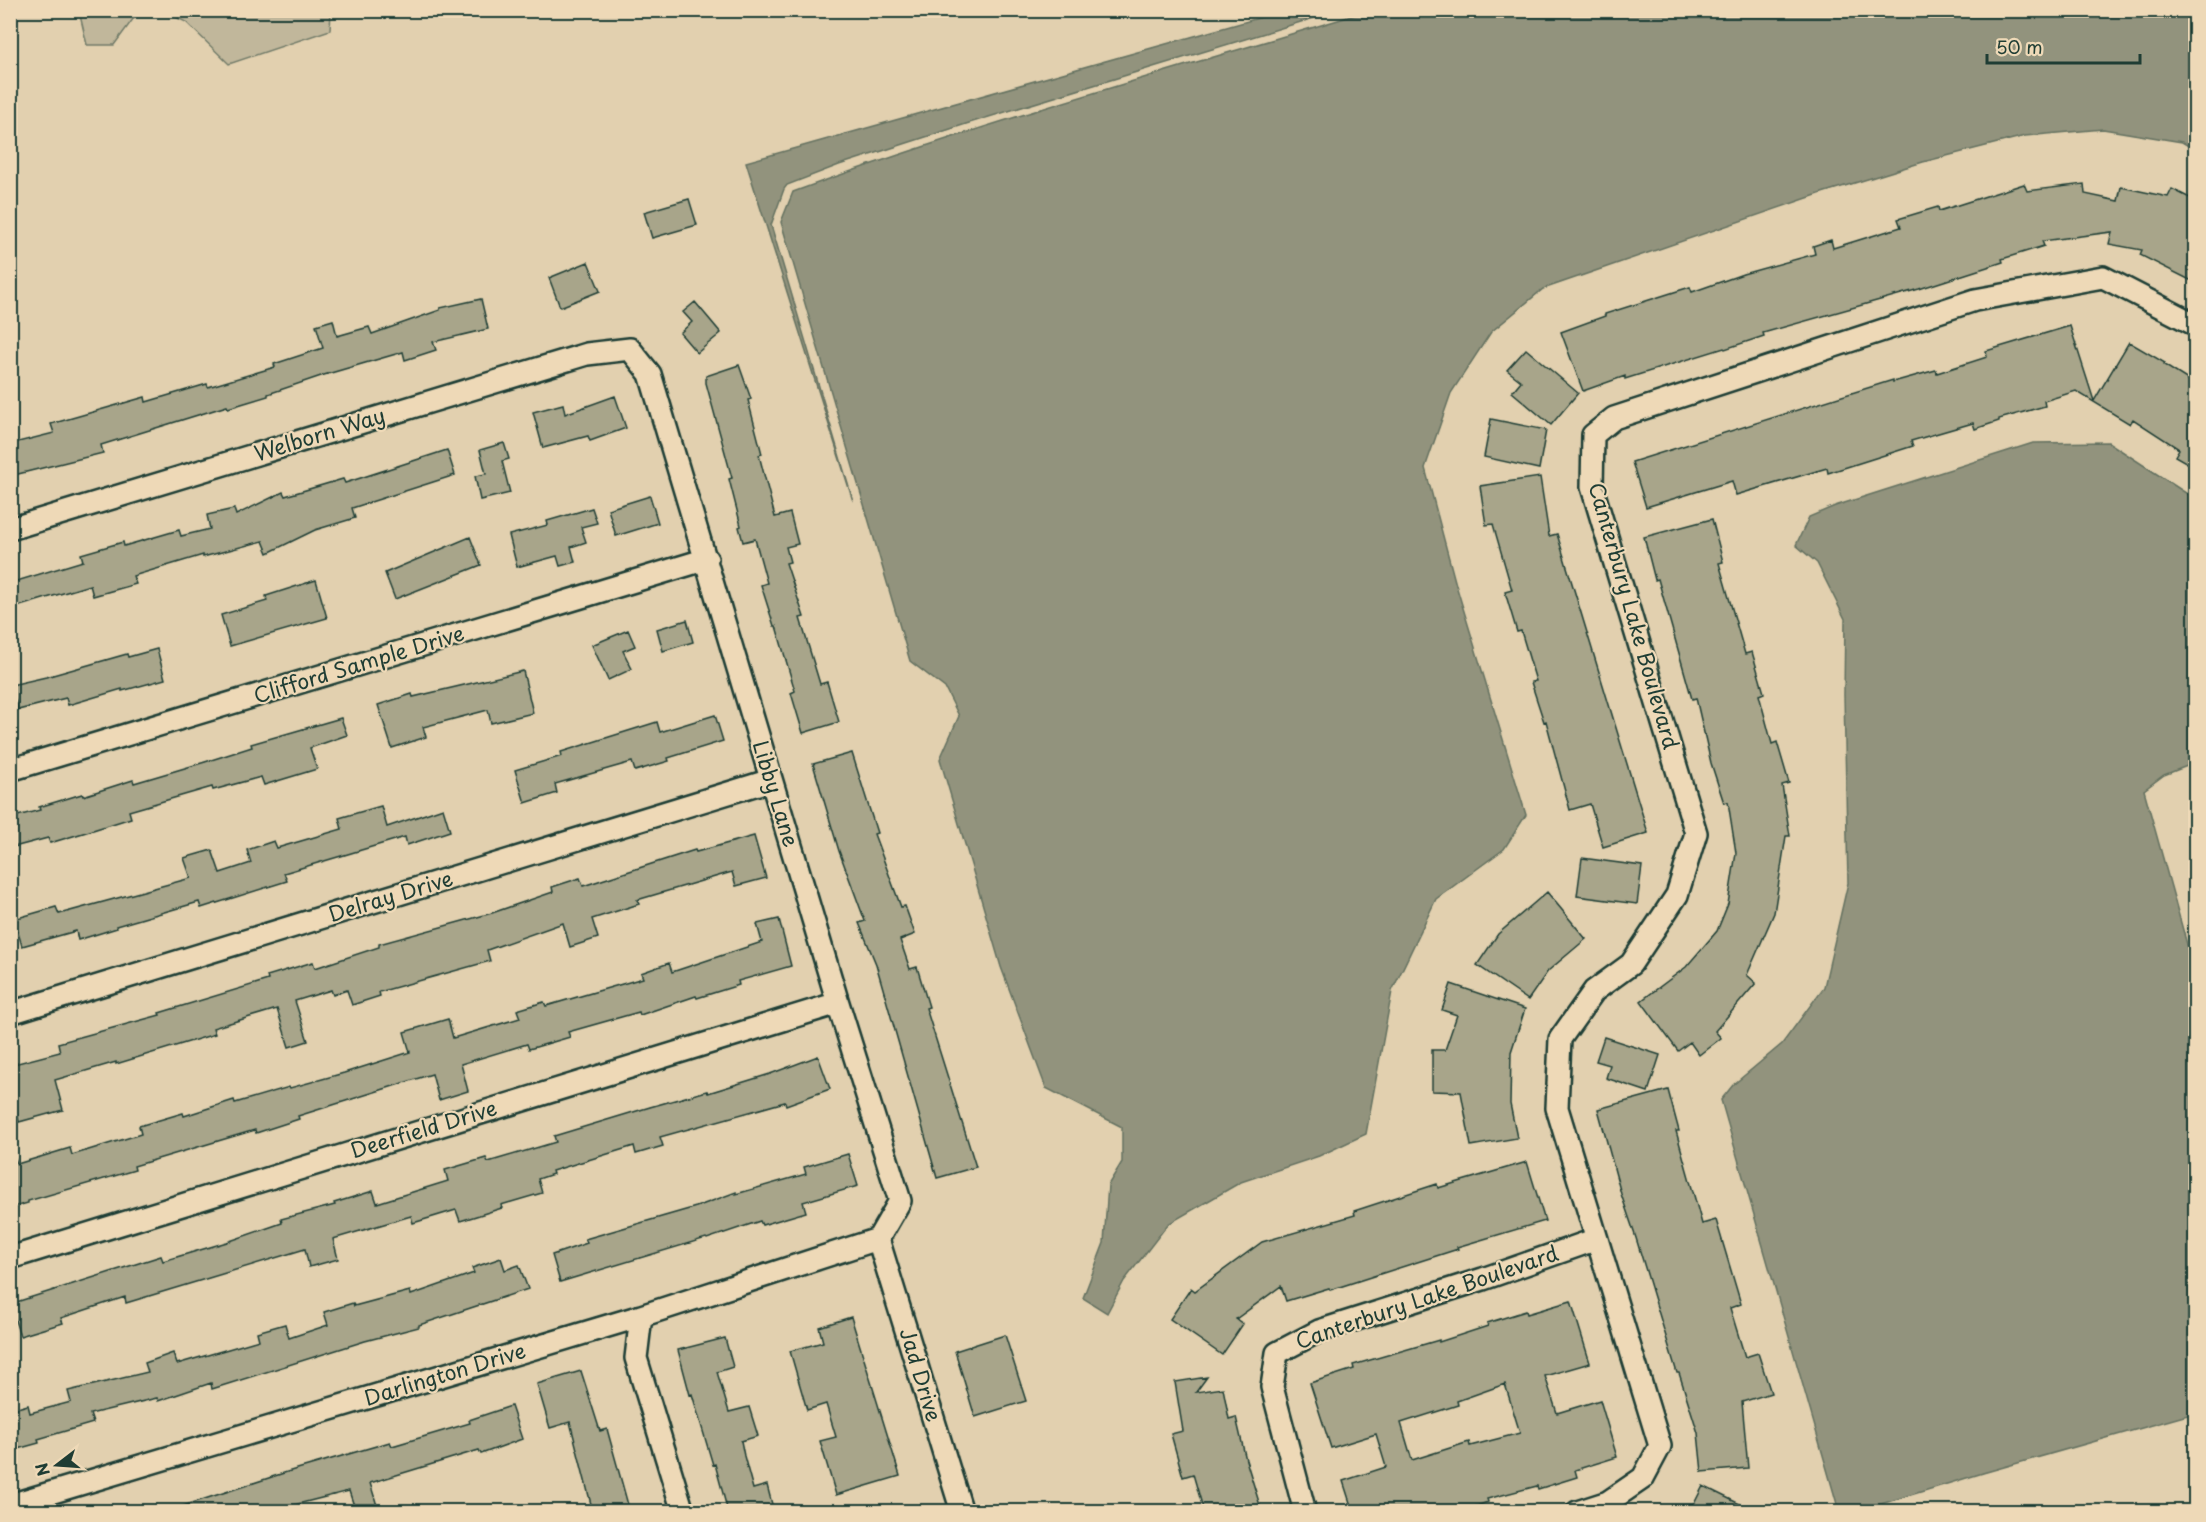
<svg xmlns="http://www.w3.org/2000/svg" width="2206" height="1522" font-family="'Playpen Sans',sans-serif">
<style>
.green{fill:#c1b79b;stroke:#707a68;stroke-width:1.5}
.water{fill:#92937d;stroke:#647160;stroke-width:1.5}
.building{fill:#a8a58a;stroke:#1f3d34;stroke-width:1.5;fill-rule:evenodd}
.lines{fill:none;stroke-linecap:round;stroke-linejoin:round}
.minor-casing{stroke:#1f3d34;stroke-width:26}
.minor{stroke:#eed9b7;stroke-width:21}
.labels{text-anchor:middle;stroke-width:4.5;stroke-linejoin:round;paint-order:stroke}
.street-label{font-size:21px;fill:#1f3d34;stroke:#eed9b7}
</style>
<rect width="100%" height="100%" fill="#e2d0af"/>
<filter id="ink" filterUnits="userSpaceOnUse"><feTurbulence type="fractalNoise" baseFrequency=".0167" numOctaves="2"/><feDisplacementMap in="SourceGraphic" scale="12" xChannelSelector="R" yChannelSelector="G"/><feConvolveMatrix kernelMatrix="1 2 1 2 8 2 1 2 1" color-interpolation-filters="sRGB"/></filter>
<g filter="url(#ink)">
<!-- green -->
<path class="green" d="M79,11V10L144,11L136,15L114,45H87Z
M163,11H331L330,30L229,64L186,22Z"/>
<!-- water -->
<path class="water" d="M1287,10L1337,11L966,124L839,165L787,185L784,189L771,225L853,501L746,162Z
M1368,11H2195V150L2182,142L2103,129L2025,136L1923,162L1822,193L1543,289L1491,332L1451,393L1425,468L1456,585L1526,815L1504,849L1436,899L1392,991L1366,1134L1319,1156L1241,1182L1168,1224L1124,1281L1107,1313L1083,1298L1104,1243L1108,1185L1122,1162V1127L1046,1088L1001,967L940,759L959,716L945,688L910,661L781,222L793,192C982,123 1176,69 1368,11Z
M2108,442L2195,499V763L2164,775L2144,790L2195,973V1413L1983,1473L1858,1511H1839L1721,1100L1733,1085L1782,1044L1824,987L1848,883L1844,695L1845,619L1817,563L1796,545L1809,517L1835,506L2033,443Z"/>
<!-- building -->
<path class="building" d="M2024,184L2027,191L2084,184L2085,194L2118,201L2121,187L2168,197L2172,189L2196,201V283L2140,255L2142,250L2109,244L2112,232L2042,241L2044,246L2002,259L2003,262L1919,289L1763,333L1764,336L1725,349L1724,348L1625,379V376L1583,391L1561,332L1605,316V314L1690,287L1692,292L1743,274L1815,254L1813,246L1831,240L1833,248L1901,227L1898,219L1938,207L1939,211Z
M689,199L697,225L652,238L644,212Z
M588,262L600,291L560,307L549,278Z
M481,299L488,329L433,342L436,350L405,360L403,352L324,375L268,394V396L228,408L227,406L101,445L103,453L10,476V444L54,433L51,424L145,397L146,402L207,384L208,387L275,367L274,364L323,348L316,325L333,320L337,336L369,327L372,334L440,310V308Z
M695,302L721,333L697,353L680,333L692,322L683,312Z
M2070,326L2094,401L2129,342L2165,363L2164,365L2196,385V468L2175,456L2179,449L2133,419L2130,424L2076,391L2044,401L2045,406L1999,419V421L1975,429L1973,423L1911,441L1913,446L1828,473L1827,468L1736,495L1732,481L1646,507L1632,462L1893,380V382L1936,370L1937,373L1987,357L1986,351Z
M1526,349L1578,393L1551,425L1512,392L1521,381L1507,370Z
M739,365L751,399L748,400L762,454L759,455L775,517L790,513L798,544L786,547L790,562L786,563L804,617L800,618L820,684L827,682L839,722L803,733L791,693L795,691L776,626H774L761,585L767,583L755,539L743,542L739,527L741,526L729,479L732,478L706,383V376Z
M615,396L626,428L590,441L588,436L543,448L533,412L563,404L565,414Z
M1491,419L1546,430L1539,469L1484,457Z
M504,443L509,459L502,461L510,493L480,500L475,476L486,474L480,450Z
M447,450L455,475L352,508L355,518L315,530L268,553L263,541L203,557V555L133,576L136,584L93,596L90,585L10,609V583L83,561L81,554L123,542L124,546L179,530L181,536L210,529L207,515L234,509L236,515L283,492L285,496L343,479L345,483Z
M1540,477L1549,536L1557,534L1648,833L1603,847L1590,804L1570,810L1546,721L1544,722L1531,682L1536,681L1521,631L1517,632L1505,592L1512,590L1493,524L1486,525L1480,486Z
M650,496L658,523L616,536L608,509Z
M592,508L597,523L581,527L586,542L571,547L575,562L560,566L557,556L517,567L509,535L548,525L547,521Z
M1712,519L1723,562L1719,563L1745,654L1752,652L1764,693L1759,695L1772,744L1777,742L1789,783L1782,785L1790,836H1786L1774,913L1747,975L1756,983L1715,1031L1721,1038L1699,1055L1690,1042L1678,1051L1641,1001L1686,967L1717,931L1728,904L1736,853L1728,802L1724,803L1711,763L1696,698L1692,699L1658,579L1655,580L1644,537Z
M470,537L481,565L395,599L385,573Z
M316,580L327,618L230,646L221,615L267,601L266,596Z
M687,620L693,642L663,651L657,629Z
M628,630L635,646L623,651L632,669L608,680L592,645Z
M157,649L165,679L122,691V689L68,705L66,698L18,710L11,685L46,677L127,654L128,657Z
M523,671L533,713L491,723L488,710L423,727L426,737L392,748L378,705L412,694L413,697Z
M715,715L723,741L668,758L669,761L635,771L632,762L555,784L557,793L525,803L515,770L562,756L561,752L657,722L660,732Z
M341,718L347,735L310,748L317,769L264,785L261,777L213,790L212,787L129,811L131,818L93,830L50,843L48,838L10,848V818L40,810L39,807L82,794L83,796L133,780L134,783L205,762L252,747L251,744Z
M852,753L877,833L874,834L901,907L905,906L915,934L900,940L910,969L917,967L929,1007L926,1008L976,1167L937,1178L876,964L859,923L865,921L839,851L813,764Z
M381,806L387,827L443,808L450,831L407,845L405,837L284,873L287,881L201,908L199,902L116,926L117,928L78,940L76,931L22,946L14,919L56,907L59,914L191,878L184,858L212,850L220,873L251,863L247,850L274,841L277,848L342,829L339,818Z
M754,836L766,878L736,886L732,872L637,900L639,904L592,919L598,938L570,947L563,923L487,950L490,961L379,992L380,996L352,1005L347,990L333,995L331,990L295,1001L308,1041L289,1047L277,1009L213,1028L215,1034L116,1064V1062L55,1080L63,1110L19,1122L10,1088V1065L60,1052L58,1043L160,1015L159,1013L268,980L267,976L313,962L315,968L379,947V944L492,913L553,892L552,887L580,878L583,886L695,850L696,852Z
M1582,858L1642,866L1637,904L1577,896Z
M1547,892L1586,939L1548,971L1528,1000L1477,965L1498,934Z
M779,919L791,966L738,981L739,985L697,998L696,996L640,1015L639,1012L568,1032L570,1037L529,1049L527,1044L461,1064L468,1091L439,1100L432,1074L298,1116L299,1119L256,1133L255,1130L134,1166L135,1170L28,1201V1203L10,1208V1159L15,1158L17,1164L70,1148L72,1155L141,1134L139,1126L183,1113L184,1116L234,1100L235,1103L289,1087L290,1088L344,1073L410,1052L404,1032L448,1019L453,1038L520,1018L517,1010L544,1002L546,1006L643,978L641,973L669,963L672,972L762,942L757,924Z
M1451,984L1525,1009L1511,1052L1510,1104L1517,1138L1471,1146L1461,1092L1432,1091V1050H1445L1457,1015L1442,1010Z
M1604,1037L1660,1055L1648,1092L1606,1078L1610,1065L1596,1061Z
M818,1056L830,1089L786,1105L785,1102L660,1137L663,1146L636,1154L634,1146L552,1171L553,1174L538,1179L542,1193L501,1205L502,1208L460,1221L456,1210L413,1223L411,1216L333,1239L338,1259L309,1267L305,1249L126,1303L125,1297L61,1318L63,1323L20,1336L10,1304L161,1256L163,1261L227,1242L282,1223L281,1219L335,1205L334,1203L373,1191L377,1203L448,1181L445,1170L486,1158L488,1162L556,1142L554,1136L650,1107L707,1091L708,1093L770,1074Z
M1668,1090L1679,1131H1676L1702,1224L1716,1220L1741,1304L1730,1308L1745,1357L1758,1353L1771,1393L1742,1402L1748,1468L1702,1472L1698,1433L1679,1373H1677L1636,1238L1621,1194L1598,1109Z
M848,1154L858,1186L803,1202L806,1212L762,1225L760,1221L707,1239L706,1238L560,1282L552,1255L587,1243L585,1239L696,1207L736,1192V1194L806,1174L804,1167Z
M1527,1162L1545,1221L1457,1247L1458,1249L1330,1290L1329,1288L1286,1301L1281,1286L1236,1319L1243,1324L1222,1355L1170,1319L1191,1288L1195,1291L1262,1242L1355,1215L1354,1211L1437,1184L1438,1188Z
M501,1258L505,1270L519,1265L528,1289L419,1325V1327L365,1341L212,1389L211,1383L158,1401L157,1398L90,1414L93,1423L38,1439L39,1443L10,1451V1410L28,1405L30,1413L71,1402L68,1391L148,1372L145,1363L173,1353L177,1364L259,1340L257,1332L285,1324L289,1338L328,1325L324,1312L353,1303L354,1306L410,1291L411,1295L474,1273L472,1268Z
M1571,1301L1590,1363L1545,1376L1557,1413L1600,1400L1617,1457L1575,1470L1577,1477L1538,1489L1537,1486L1487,1499L1488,1502L1460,1512H1353L1343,1481L1386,1467L1376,1434L1331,1448L1310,1383L1354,1369L1353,1365L1439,1340V1342L1488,1326L1487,1323L1526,1311L1527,1314ZM1505,1384L1520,1433L1470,1446L1469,1442L1412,1460L1401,1423L1458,1405L1457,1401Z
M851,1317L900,1476L836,1495L820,1441L836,1437L826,1404L807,1410L790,1351L823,1342L819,1327Z
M1005,1335L1026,1401L975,1417L955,1351Z
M725,1338L733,1367L717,1372L729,1412L749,1407L758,1436L741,1441L744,1456L753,1489L767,1485L774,1512H728L715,1464L713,1465L692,1394L690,1395L678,1350Z
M581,1371L600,1431L607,1429L630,1512H593L570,1422L550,1428L537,1384Z
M1207,1377L1196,1392L1223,1388L1229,1419L1236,1417L1246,1460L1262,1512H1204L1193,1474L1183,1477L1171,1434L1183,1431L1175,1382Z
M511,1406L522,1439L481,1454L479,1450L370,1483L379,1512H356L349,1491L282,1508L283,1512H178L177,1508L287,1472L390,1442L392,1446L470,1423L469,1420Z
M1703,1486L1756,1512H1690Z"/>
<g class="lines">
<defs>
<path id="minor" d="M10,529L587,354L630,349L650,374L838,1003L900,1201L878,1239
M10,770L707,559
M10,1013L771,780
M878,1239L962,1512
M10,1258L838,1003
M641,1316L636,1358L683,1512
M10,1505L641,1316L878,1239
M1305,1512L1272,1387L1277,1353L1319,1331L1483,1279L1597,1239
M1577,1512L1608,1502L1643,1478L1660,1446L1557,1108L1560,1039L1594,991L1631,964L1677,895L1696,833L1592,487L1593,435L1614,418L1975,300L2103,277L2196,325"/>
</defs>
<!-- minor casing -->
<use href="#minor" class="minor-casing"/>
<!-- minor -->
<use href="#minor" class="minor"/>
</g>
</g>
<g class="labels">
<!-- street labels -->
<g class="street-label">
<text transform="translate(320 435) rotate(-17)" y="7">Welborn Way</text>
<text transform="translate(1633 616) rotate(74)" y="7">Canterbury Lake Boulevard</text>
<text transform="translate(359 665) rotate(-17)" y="7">Clifford Sample Drive</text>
<text transform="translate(775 794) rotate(73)" y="7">Libby Lane</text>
<text transform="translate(391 897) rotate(-17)" y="7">Delray Drive</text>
<text transform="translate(424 1130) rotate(-17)" y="7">Deerfield Drive</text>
<text transform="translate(1427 1298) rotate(-19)" y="7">Canterbury Lake Boulevard</text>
<text transform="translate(445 1375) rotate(-17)" y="7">Darlington Drive</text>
<text transform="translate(920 1375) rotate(73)" y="7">Jad Drive</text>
</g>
</g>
<!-- margin -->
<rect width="2206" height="1522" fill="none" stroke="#eed9b7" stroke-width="36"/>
<rect x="18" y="18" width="2170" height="1486" fill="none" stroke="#1f3d34" stroke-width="2" filter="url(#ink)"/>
<!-- north arrow -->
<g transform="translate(57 1465) rotate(253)" stroke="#eed9b7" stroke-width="4.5" paint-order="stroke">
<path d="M0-4.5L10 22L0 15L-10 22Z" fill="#1f3d34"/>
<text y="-9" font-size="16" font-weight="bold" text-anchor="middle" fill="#1f3d34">N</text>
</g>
<!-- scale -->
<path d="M1987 54v9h153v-9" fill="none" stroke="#1f3d34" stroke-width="3"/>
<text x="1996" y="54" font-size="18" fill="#1f3d34" stroke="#eed9b7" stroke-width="4.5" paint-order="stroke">50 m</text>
</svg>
